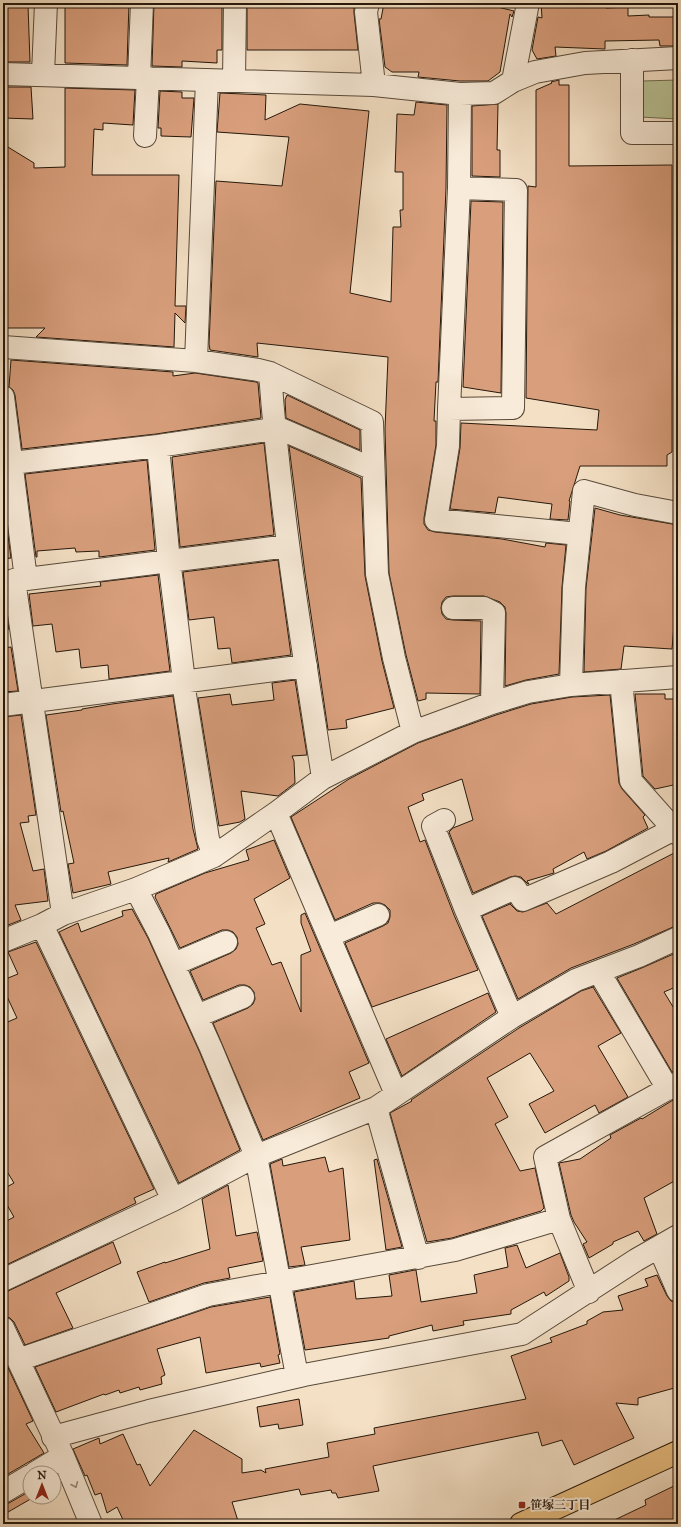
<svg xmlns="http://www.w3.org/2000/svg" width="681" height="1527" font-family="'IM FELL Great Primer','Noto Serif JP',serif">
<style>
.green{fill:#b9c396;stroke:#6e6d50}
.building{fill:#d99f7d;stroke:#24170a}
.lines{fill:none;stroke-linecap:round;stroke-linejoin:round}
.minor-casing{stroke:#584939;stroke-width:24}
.major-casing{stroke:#24170a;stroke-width:24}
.minor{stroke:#f8ebd9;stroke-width:22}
.major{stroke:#eac082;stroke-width:22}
.oneway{stroke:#998c7c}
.poi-dot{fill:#8f2418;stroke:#f8ebd9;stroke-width:1.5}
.labels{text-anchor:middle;stroke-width:4;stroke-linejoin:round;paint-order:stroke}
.poi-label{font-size:12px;font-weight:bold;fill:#24170a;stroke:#f8ebd9;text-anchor:start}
</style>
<rect width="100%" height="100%" fill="#f4e0c5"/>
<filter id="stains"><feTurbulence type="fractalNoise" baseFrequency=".005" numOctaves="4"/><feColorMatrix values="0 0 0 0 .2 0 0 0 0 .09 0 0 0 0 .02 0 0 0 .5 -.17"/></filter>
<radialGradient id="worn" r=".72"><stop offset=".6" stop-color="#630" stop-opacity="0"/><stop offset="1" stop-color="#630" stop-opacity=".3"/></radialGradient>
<!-- green -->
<path class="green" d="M678,80V119L640,117L642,81Z"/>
<!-- building -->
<path class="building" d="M65,3H129L127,65L65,63Z
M154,3H222V50H217V63L182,61V67L152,66Z
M247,3H347L354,6V13L358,50H247Z
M384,3H481L514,11L512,17L510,14L500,72L488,81H460L418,77L419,72H392L385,67L379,19H381Z
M541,3H606V8L628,7V16L649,15V17H678V46H660L659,40L605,41V49L555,47L556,56L537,59L532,50L538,17L542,18Z
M28,5L30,62H5V6Z
M559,80V85H569V166L672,165V452L667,455V466H580L569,501H570L568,520L550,519L552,504L498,497L495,513L450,509L460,448L461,423L597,430L599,410L526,398L528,186L536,187V90L552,83L551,82Z
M5,87H31L33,119L3,118V88H5Z
M65,88L135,90L133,125L103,123V130L94,129L92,175H179L175,306H186L185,323L175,313L174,347L36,337L45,328H3V144L34,163V168L65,167Z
M160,91L182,92V98H194L191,137L161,136V128H158Z
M220,93L266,95L265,120L300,104L369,111L350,293L391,302L393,227H401L400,210H403V172H395L397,114L414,115L416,102L447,105L446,188L438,382H436L434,421H436V445L424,518V524L428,530L435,532L502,539L545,547L546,543L566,545L562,587L559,674L526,680L505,686L506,613L505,607L500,602L484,596H453L446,597L442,602L441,608L442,614L446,619L453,620L481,621L480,694L426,693V699L418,701L406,655L389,573L385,429L388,357L257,343L258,357L210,350L209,344L216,181L282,186L289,137L217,132Z
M498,104L497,150H500V177L472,176V106Z
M471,201L503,202L501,393L463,387Z
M11,360L173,372V376L195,373L256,382L258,383L261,418L156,434L22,449L15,395L13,390L9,387Z
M287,395L360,430V450L286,418L285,400Z
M264,443L274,535L180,547L172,457Z
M289,446L361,478L365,576L382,661L394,708L346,720L347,728L328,730L305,574Z
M147,460L155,550L99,557V551L76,552L75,548L37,551V557H36L25,474Z
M3,497L11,558L3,559Z
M595,508L620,515L678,525V614H675L672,649L624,646L621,669L584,672L586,588Z
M278,560L291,655L232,663L230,648L218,649L214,617L189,620L183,572Z
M158,575L170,671L109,679L108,665L81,668L79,649L56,652L52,624L33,626L29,594L101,586L100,582Z
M3,597L9,629L3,630Z
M11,647L18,691L3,692V648Z
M295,680L307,755L292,756L294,761L295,783L278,796L241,791L245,819L240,822L219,826L198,698L230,694L232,705L274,700L272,683Z
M635,694H665V699H678V784L655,789L643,776Z
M610,695L619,783L622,789L645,815L643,817L648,828L606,851L587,859L584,852L553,869L554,873L527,881L529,884H528L521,877L515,876L510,877L473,893L449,832L453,828L473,820L462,779L422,794L424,800L408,807L420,842L425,840L454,915L478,970L372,1007L345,943L383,926L388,923L390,917V910L385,905L380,903H373L335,920L291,817L349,779L418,743L496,715L531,704L572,697Z
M173,696L193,829L198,849L168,862L169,858L108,872L111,884L73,893L68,864L74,863L63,811L61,812L46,715L82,710V709L112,704Z
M21,715L36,815L28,816L29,822L20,823L33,871L44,869L48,901L15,905L21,920L3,927V717Z
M274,840L290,878L254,899L265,924L256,928L272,965L281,962L301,1012V955L311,951L301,923V915L305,913L369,1063L349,1072L360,1098L263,1140L213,1023L248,1008L253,1004L255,999L254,992L250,987L245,985H239L203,1000L190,971L231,953L236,949L238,944L237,937L233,932L228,930H222L180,948L155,897L156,894L205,873L249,860L246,850Z
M678,851V926L673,927L634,944L571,968L518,999L482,916L510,904L517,911L523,912L547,903L556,914Z
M132,909L148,938L200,1053L240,1150L179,1183L59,932L78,923L81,932L123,916L122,911Z
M36,942L154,1189L134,1198L136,1203L4,1266L3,1223L14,1217L3,1198V1189L14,1183L3,1165V1024L17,1018L3,988V980L18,974L8,952Z
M678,952V986L664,992L678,1015V1071L672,1072L617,978L644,967Z
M593,987L621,1033L598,1046L628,1097L599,1113L595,1105L545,1133L529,1104L554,1091L530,1053L487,1078L508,1117L495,1124L520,1171L535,1168L544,1208L541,1211L452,1238L427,1242L390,1113L412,1101L411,1100L519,1028L581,991Z
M488,993L496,1012L402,1076L386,1039Z
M678,1097V1179L644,1198L657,1234L644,1241L638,1231L613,1242V1244L589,1258L583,1244L587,1242L574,1222L571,1215L559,1163L580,1159L611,1138L610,1135L641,1118L642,1119Z
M325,1157L329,1172L343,1168L350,1240L301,1247L305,1265L289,1267L270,1164L282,1159L283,1166Z
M377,1159L402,1247L386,1250L374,1160Z
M228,1185L236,1236L257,1232L263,1261L228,1268L230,1278L204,1283L149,1302L137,1272L165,1262V1263L210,1249L202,1199Z
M113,1242L121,1263L56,1293L73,1328L25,1345L14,1322L10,1318L3,1316V1292L8,1291Z
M517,1245L526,1268L560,1253L569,1277V1281L546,1296L544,1292L511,1310V1314L463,1321L464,1325L433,1331L432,1325L389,1336V1338L305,1350L294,1292L354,1281L356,1299L392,1296L389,1275L415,1270H416L421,1302L477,1293L474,1275L508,1267L505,1248Z
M657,1275L667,1296L671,1301L678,1303V1387L638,1398V1405L616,1403L634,1438L574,1465L562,1440L542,1446L538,1432L373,1466L379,1491L338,1498L336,1493H332L331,1490L301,1495L299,1489L232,1502L239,1524H125L117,1507L107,1513L101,1493L95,1495L87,1475L85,1476L73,1449L99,1438L100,1444L123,1434L137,1465L140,1464L150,1486L194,1430L242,1459V1473L261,1470L266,1473L265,1469L329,1457L327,1443L375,1434L374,1428L526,1399L511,1356L552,1342L550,1338L587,1324V1321L603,1312L623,1310L618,1296L648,1286L645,1279Z
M270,1297L280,1354L278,1355L280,1363L261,1367L260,1363L206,1373L200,1337L157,1349L165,1375L161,1377L162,1384L140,1390L139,1387L120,1393L119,1390L105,1395L104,1394L56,1412L35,1367L211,1307Z
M3,1357L33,1421L26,1424L44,1453L3,1477Z
M299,1399L303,1425L279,1429L278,1424L260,1427L257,1407Z
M674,1486L678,1503V1516L663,1524H606L646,1505L645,1500Z
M30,1491V1497H34L3,1515V1504L9,1503Z"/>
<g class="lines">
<defs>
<path id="minor" d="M368,3L366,12L374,85
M632,60V133H678
M3,74L374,85L460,94L494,93L513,81L535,72L585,63L678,58
M43,74L46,3
M139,78L142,3
M234,80L235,3
M513,81L528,3
M460,94L459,188L449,409L448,446L436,520L579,534
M145,136L148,78
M3,347L196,361L258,370L270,373L372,422L377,574L394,658L413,732
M196,361L207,80
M270,373C280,509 302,643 323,778
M3,397L26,579
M449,409L513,408L516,190L459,188
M158,446L168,551L183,673V682L208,839L214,856
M12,463L158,446L274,429L283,430L373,469
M14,580L63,914
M3,582L288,546
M453,608H484L494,613L492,703
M621,681L631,781L678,834
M571,685L574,587L584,491L635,505L678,513
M3,705L306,666
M276,813L396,1094
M444,820L433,826L466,910L512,1017
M136,889L159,933L211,1048L256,1156L297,1376
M466,910L515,888L523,900L611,862L674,829
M42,925L173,1200
M329,936L378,915
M3,941L42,925L63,914L136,889L214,856L276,813L323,778L413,732L492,703L528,692L571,685L678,677
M174,964L226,942
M599,972L668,1089
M197,1016L243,997
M376,1108L418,1258
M659,1247L678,1291
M3,1280L173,1200L256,1156L376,1108L512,1017L576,980L639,956L678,938
M589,1292L559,1219L545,1157L678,1083
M3,1328L63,1456L91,1524
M18,1360L208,1295L455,1250L559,1219
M53,1437L149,1411L304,1375L522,1334L636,1260L678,1236
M35,1473L63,1456
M3,1492L30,1476"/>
<path id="major" d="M521,1524L678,1452"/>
</defs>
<!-- minor casing -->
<use href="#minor" class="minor-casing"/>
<!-- major casing -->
<use href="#major" class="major-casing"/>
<!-- minor -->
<use href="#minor" class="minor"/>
<!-- major -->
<use href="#major" class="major"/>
</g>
<!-- one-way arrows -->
<defs><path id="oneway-chevron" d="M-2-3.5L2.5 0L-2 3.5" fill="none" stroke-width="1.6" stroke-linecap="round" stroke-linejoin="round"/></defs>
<use class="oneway" href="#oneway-chevron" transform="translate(75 1485) rotate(67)"/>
<!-- markers -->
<rect class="poi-dot" x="518" y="1501" width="8" height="8" rx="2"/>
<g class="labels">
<!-- poi labels -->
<g class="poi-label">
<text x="530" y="1509">笹塚三丁目</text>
</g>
</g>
<!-- margin -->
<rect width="681" height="1527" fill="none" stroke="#f4e0c5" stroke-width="16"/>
<rect x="4" y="4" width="673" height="1519" fill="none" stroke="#24170a" stroke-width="2"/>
<rect x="8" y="8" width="665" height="1511" fill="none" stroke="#24170a"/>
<!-- north arrow -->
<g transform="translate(42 1485)"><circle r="19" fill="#f8ebd9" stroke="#a39686"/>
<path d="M0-3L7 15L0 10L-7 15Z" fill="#8f2418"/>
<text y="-6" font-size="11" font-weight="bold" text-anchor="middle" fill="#24170a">N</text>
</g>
<rect width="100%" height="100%" filter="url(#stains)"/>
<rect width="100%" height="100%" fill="url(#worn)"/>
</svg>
